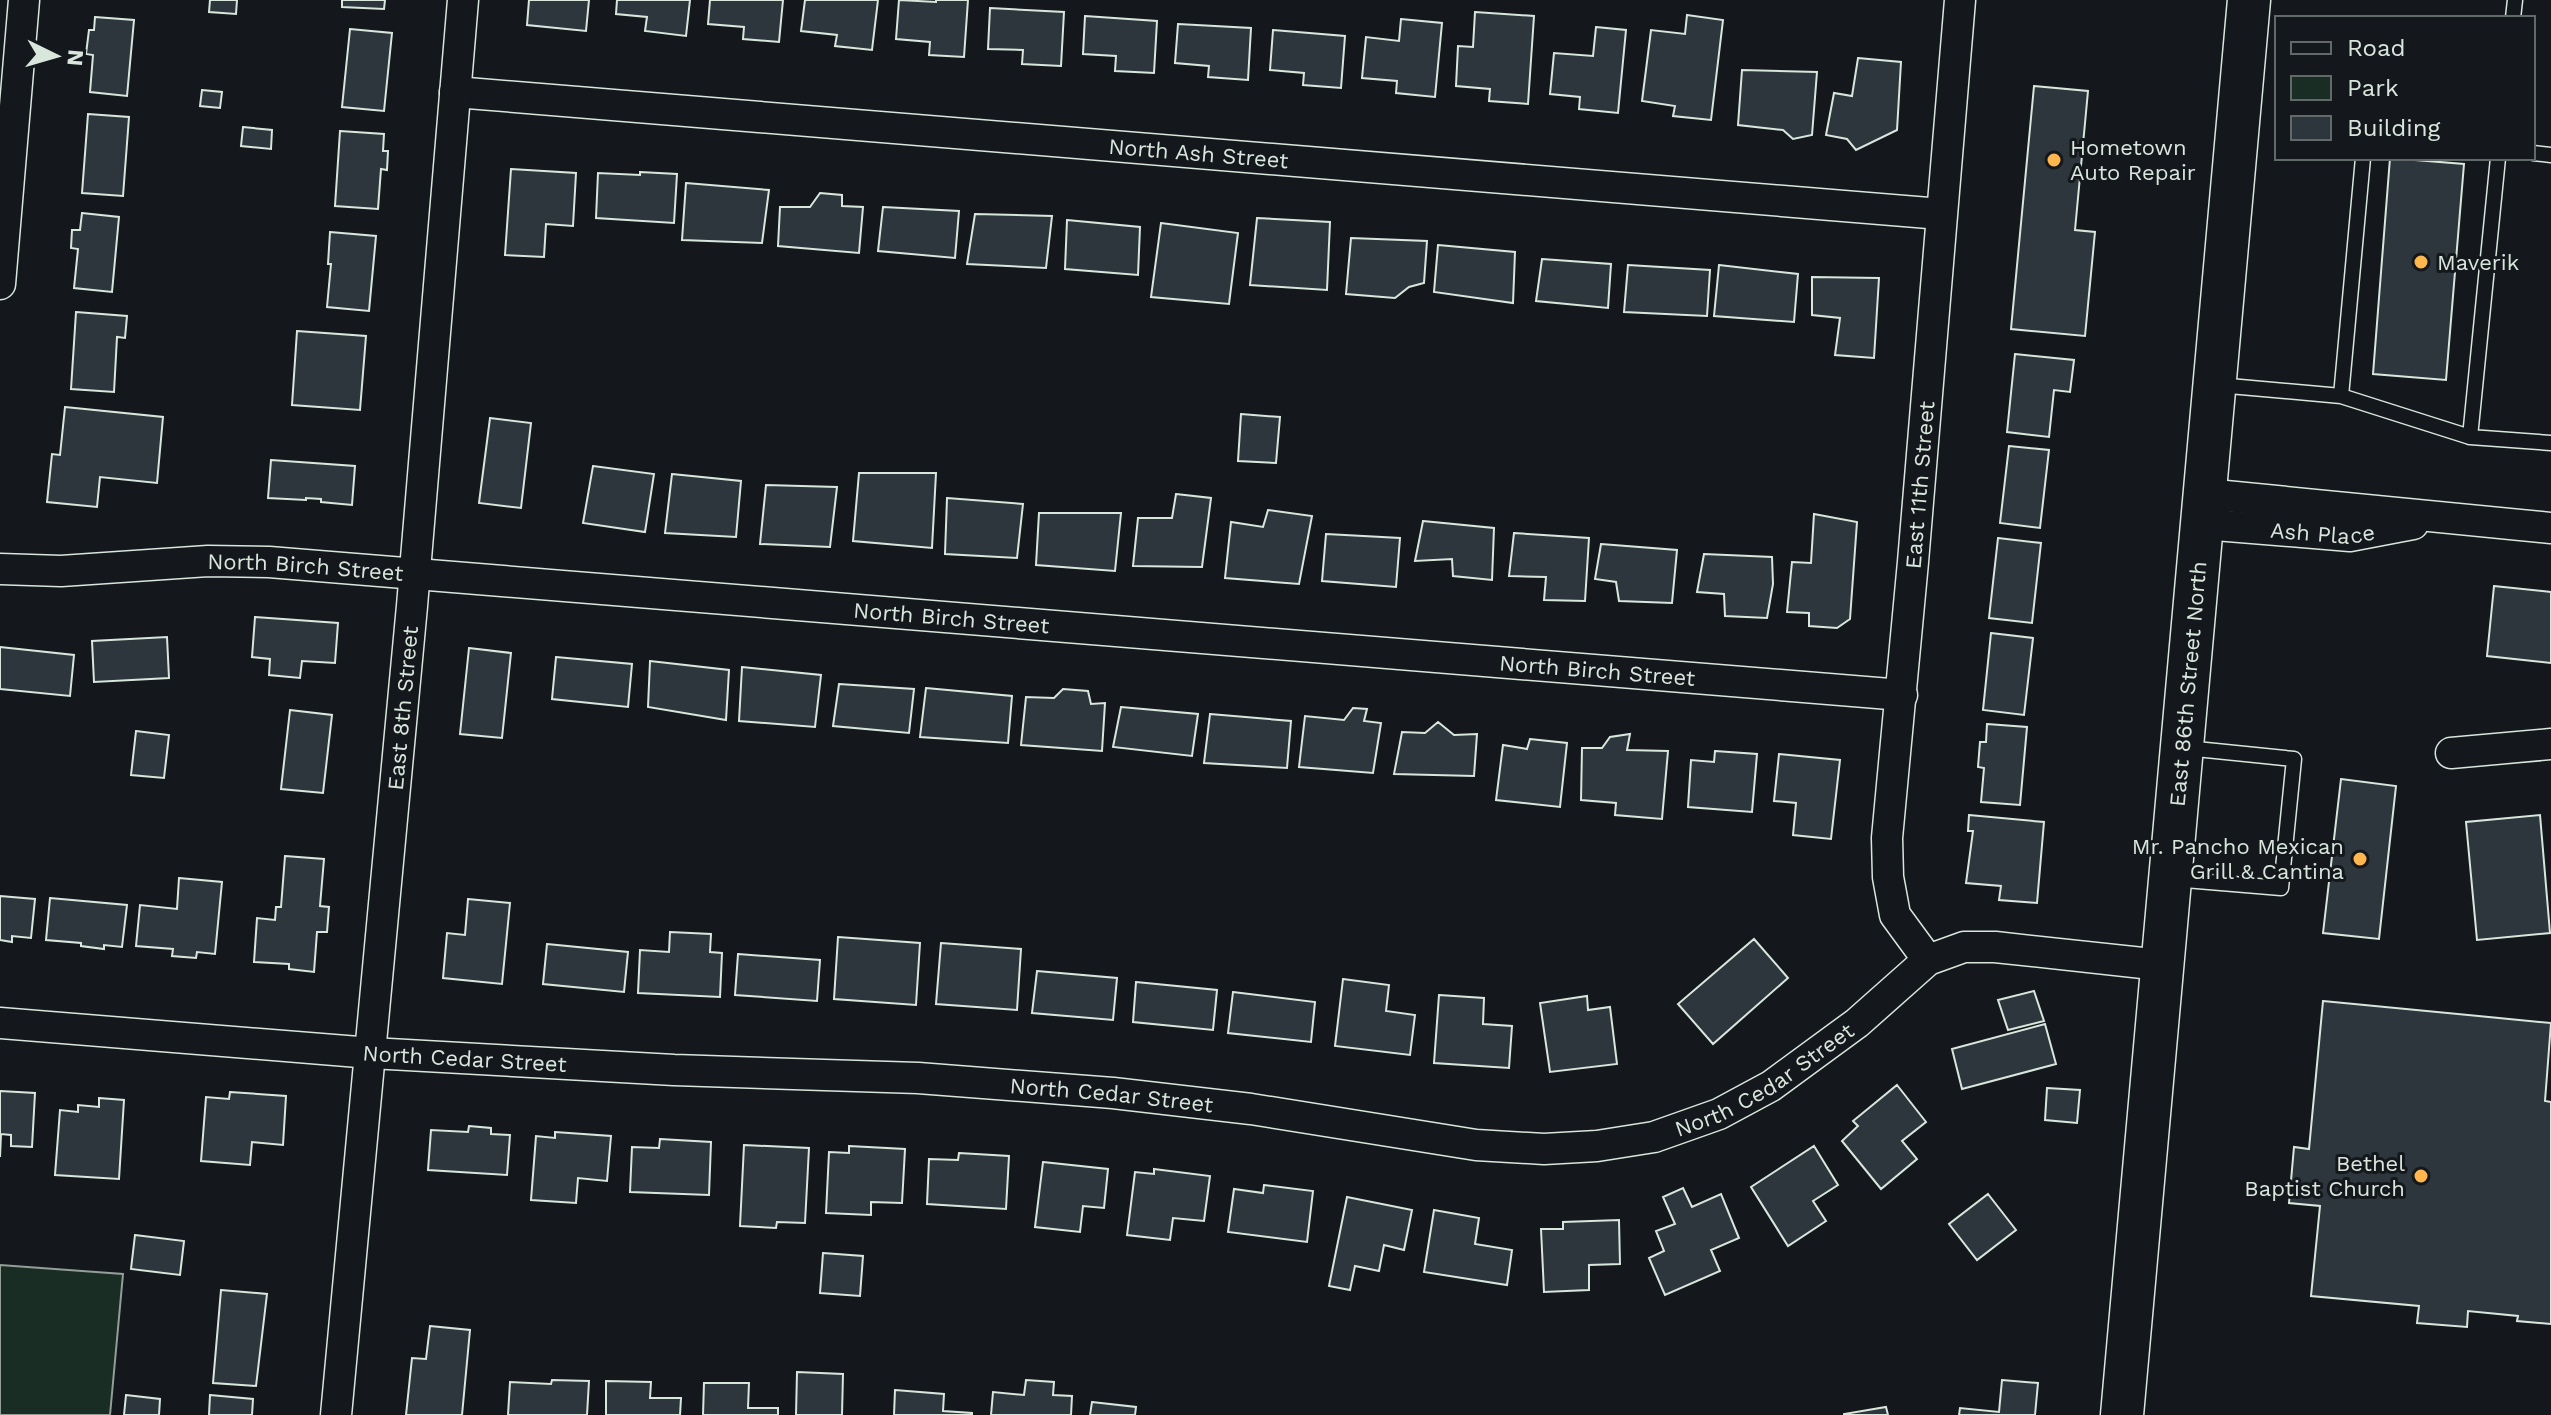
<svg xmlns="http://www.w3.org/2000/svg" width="2551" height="1415" font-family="'Work Sans',sans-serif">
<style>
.green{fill:#1a2d24;stroke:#939e99;stroke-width:2}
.building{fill:#2c363c;stroke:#d8e6dc;stroke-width:2}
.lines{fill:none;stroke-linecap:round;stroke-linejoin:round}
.service-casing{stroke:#d8e6dc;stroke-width:17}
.minor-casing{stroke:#d8e6dc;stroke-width:33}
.secondary-casing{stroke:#d8e6dc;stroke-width:45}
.service{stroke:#14181c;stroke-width:14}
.minor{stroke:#14181c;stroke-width:30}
.secondary{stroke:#14181c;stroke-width:42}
.poi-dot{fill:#ffb74d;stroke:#14181c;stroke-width:3}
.labels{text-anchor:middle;stroke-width:6;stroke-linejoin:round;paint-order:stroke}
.poi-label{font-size:22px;fill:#d8e6dc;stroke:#14181c;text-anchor:start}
.street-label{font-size:22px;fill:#d8e6dc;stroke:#14181c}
</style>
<rect width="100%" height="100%" fill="#14181c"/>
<!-- green -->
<path class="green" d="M0,1265L123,1274L110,1415H0Z"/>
<!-- building -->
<path class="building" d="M210,0H237L236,14L209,12Z
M342,0H385L384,9L342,7Z
M529,0H589L586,31L527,25Z
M617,0H690L686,36L645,31L647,17L616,14Z
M710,0H783L779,42L743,39L744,27L708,24Z
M805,0H878L872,50L835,46L837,35L801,31Z
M899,0L936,2V0H968L964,57L929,55L930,42L896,39Z
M990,8L1064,12L1061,66L1022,64L1023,50L988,49Z
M1475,12L1534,16L1528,104L1489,101L1490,89L1456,86L1458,46L1473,47Z
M1687,15L1723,20L1711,120L1673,116L1675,106L1642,101L1651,30L1685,34Z
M1085,16L1157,21L1154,73L1115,71L1116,56L1083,54Z
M95,17L134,20L127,96L90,92L93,55L86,54L89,30H94Z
M1401,19L1442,23L1435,97L1396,93L1397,81L1362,78L1366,37L1399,41Z
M1178,24L1251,28L1248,80L1208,77L1209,66L1175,63Z
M1596,27L1626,30L1618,113L1579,109L1580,97L1550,94L1554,53L1593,56Z
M350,29L392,33L384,111L342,107Z
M1273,30L1345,36L1341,88L1303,85L1304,73L1270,70Z
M1858,58L1901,62L1897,130L1856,150L1847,139L1826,135L1834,93L1852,96Z
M1742,70L1817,72L1812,135L1793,139L1783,130L1738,125Z
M2034,86L2088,91L2075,230L2095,232L2085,336L2011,329Z
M202,90L222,92L220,108L200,106Z
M88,114L129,117L123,196L82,193Z
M243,127L272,130L271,149L241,146Z
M340,131L384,134L383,151H388L387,170L381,169L378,209L335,206Z
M2390,158L2464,164L2446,380L2373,374Z
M511,169L576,173L573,226L546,224L544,257L505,255Z
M640,172L677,174L674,223L596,218L598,173L640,175Z
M686,183L769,190L762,243L682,240Z
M820,193L842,195V206L863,207L859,253L778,246L780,207H810Z
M883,207L959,211L955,258L878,251Z
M82,213L119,217L112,292L74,288L78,249L71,248L72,230H80Z
M975,214L1052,216L1046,268L967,264Z
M1257,218L1330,222L1327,290L1250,285Z
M1067,220L1140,227L1138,275L1065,269Z
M1161,223L1238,233L1229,304L1151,297Z
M330,232L376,236L369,311L327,307L331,264H328Z
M1351,238L1427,241L1424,283L1409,287L1395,298L1346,294Z
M1438,245L1515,252L1513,303L1434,292Z
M1542,259L1611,264L1608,308L1536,301Z
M1628,265L1710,270L1707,316L1624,312Z
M1719,265L1798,274L1794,322L1714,316Z
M1812,277L1879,278L1874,358L1835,355L1840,318L1812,315Z
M76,312L127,316L125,338L117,337L114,392L71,389Z
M297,331L366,336L360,410L292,405Z
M2015,354L2074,360L2070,392L2054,390L2049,437L2007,432Z
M65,407L163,417L157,483L100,477L97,507L47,502L52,454L60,455Z
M1241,414L1280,417L1276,463L1238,461Z
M490,418L531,423L521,508L479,503Z
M2009,446L2049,450L2040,528L2000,523Z
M271,460L355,466L352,505L321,502V499L306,498V500L268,498Z
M593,466L654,474L645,532L583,523Z
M859,473H936L932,548L853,541Z
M672,474L741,481L736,537L665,533Z
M766,485L837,487L830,547L760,544Z
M1176,494L1211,498L1202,567L1133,566L1138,518H1172Z
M947,498L1023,504L1017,558L945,554Z
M1268,510L1312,516L1299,584L1225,578L1231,522L1263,527Z
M1039,513H1121L1115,571L1036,565Z
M1814,514L1857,522L1850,619L1837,628L1809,626V613L1787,612L1792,562L1811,563Z
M1423,521L1494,528L1492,580L1453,576L1452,559L1415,561Z
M1514,533L1589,538L1585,601L1544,600L1546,577L1509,576Z
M1326,534L1400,538L1396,587L1322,581Z
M1998,538L2041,543L2032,623L1989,618Z
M1601,544L1677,550L1672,603L1619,601L1616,582L1595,579Z
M1704,554L1772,557L1773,584L1767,618L1725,616L1724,594L1697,592Z
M2494,586L2551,592V663L2487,656Z
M255,617L338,623L335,663L302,661L300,678L269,675L270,659L252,657Z
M1991,633L2033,638L2024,715L1983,710Z
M167,637L169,678L94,682L92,641Z
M0,647L74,655L70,696L0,689Z
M469,648L511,653L502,738L460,734Z
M556,657L632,664L628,707L552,699Z
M650,661L729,670L726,720L648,707Z
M742,667L821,675L815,727L739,721Z
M839,684L914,689L909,733L833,726Z
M926,688L1012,696L1008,743L920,737Z
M1063,689L1088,691L1091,704L1105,703L1102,751L1021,745L1026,697L1054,698Z
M1121,707L1198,714L1192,756L1113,747Z
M1353,708L1367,709L1364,721L1381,723L1373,773L1299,767L1305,716L1344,720Z
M290,710L332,715L323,793L281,789Z
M1210,714L1291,721L1287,768L1204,763Z
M1438,722L1454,735L1477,734L1474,776L1394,774L1402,732L1425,733Z
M1987,724L2027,727L2020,805L1981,802L1984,768L1978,767L1980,742H1986Z
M136,731L169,735L164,778L131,775Z
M1630,734L1627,750L1668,751L1662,819L1615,815L1616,803L1581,800L1582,748H1602L1610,737Z
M1530,739L1567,743L1560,807L1496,800L1503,745L1527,749Z
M1715,751L1757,754L1752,812L1688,807L1691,760L1714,762Z
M1779,754L1840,760L1831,839L1793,835L1796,803L1774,801Z
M2341,779L2396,786L2379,939L2323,933Z
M1969,815L2044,822L2037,903L1999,900L2001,886L1966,883L1973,831H1968Z
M2540,815L2550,933L2477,940L2466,822Z
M285,856L324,859L320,906L329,907L327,932H317L314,972L289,969V964L254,962L257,918L275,920L276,907H281Z
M179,878L222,882L215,954L197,952L196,958L172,956L173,949L136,946L140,905L177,909Z
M0,896L35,899L31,938L12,936V942L0,940Z
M50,898L127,905L122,947L104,945V949L81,946V943L46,940Z
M468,899L510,903L502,984L443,978L447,933L465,935Z
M670,932L711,934L710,952L722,953L720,997L638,993L640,950L669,952Z
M838,937L920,943L916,1005L834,999Z
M1754,939L1788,978L1713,1044L1678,1004Z
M941,943L1021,949L1017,1010L936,1004Z
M547,944L628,952L624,992L543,984Z
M738,954L820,960L817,1001L735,995Z
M1037,971L1117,978L1113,1020L1032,1013Z
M1343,979L1389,985L1386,1011L1415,1015L1410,1055L1335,1046Z
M1136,982L1217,990L1213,1030L1133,1022Z
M2034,991L2044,1021L2008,1030L1998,1000Z
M1233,992L1315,1002L1311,1042L1228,1033Z
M1439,995L1484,998L1483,1024L1512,1026L1509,1068L1434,1063Z
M1587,996L1588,1010L1610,1007L1617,1064L1550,1072L1540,1003Z
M2323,1001L2551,1023L2545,1101L2551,1102V1324L2517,1321L2518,1316L2468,1311L2467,1327L2417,1323L2419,1306L2311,1296L2320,1206L2289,1203L2294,1147L2309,1149Z
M2045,1024L2056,1064L1962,1089L1952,1049Z
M1897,1085L1926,1122L1902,1141L1917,1159L1881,1189L1842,1141L1858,1126L1853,1121Z
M2047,1088L2080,1090L2077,1123L2045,1120Z
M0,1091L35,1093L32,1147L11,1146V1135L1,1134L0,1157Z
M230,1092L286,1096L283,1145L252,1142L250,1165L201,1161L206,1097L229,1099Z
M99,1098L124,1100L119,1179L55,1175L60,1110L78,1112V1105L99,1107Z
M469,1126L491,1128V1134L510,1135L507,1175L428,1170L431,1130L468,1132Z
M555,1132L611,1136L607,1181L578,1178L576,1203L531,1200L536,1136L555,1138Z
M660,1139L711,1142L709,1195L630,1192L632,1147L659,1148Z
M744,1145L809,1148L805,1223L777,1222L776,1228L740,1226Z
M849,1146L905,1149L902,1203L871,1202V1215L826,1213L829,1152L849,1153Z
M1814,1146L1838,1185L1813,1201L1826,1221L1788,1246L1751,1187Z
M959,1153L1009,1156L1006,1209L927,1204L929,1159L958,1160Z
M1043,1162L1108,1169L1104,1208L1083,1206L1080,1232L1035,1227Z
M1154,1169L1210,1176L1204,1221L1173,1218L1170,1240L1127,1235L1135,1172L1154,1174Z
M1264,1185L1313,1191L1307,1242L1228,1232L1234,1189L1263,1193Z
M1683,1188L1692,1207L1721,1194L1739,1238L1711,1250L1720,1271L1665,1295L1649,1258L1664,1251L1656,1231L1675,1224L1663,1197Z
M1988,1194L2016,1230L1977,1260L1949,1224Z
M1347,1197L1412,1210L1404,1250L1384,1245L1379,1271L1355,1266L1350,1290L1329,1286Z
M1434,1210L1479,1218L1475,1244L1512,1250L1507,1285L1424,1272Z
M1619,1220L1620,1264L1589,1265V1290L1544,1292L1541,1229H1563V1222Z
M135,1235L184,1241L180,1275L131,1269Z
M823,1253L863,1256L860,1296L820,1293Z
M221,1290L267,1294L256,1386L213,1383Z
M430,1326L470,1330L462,1415H406L412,1358L426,1359Z
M797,1372L843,1374L842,1415H796Z
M552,1380L589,1381L587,1415H508L510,1382L551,1384Z
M1026,1380L1054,1382L1053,1395L1072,1396L1071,1415H991L993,1392L1024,1395Z
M2002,1380L2038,1383L2035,1415H1959L1960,1408L1999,1412Z
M606,1381L651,1382L650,1398H681L680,1415H606Z
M704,1383H749L748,1408H778V1415H703Z
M895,1390L944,1394L943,1411L972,1413V1415H894Z
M126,1395L160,1399L159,1415H124Z
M210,1395L253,1399L252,1415H209Z
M1092,1402L1136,1407L1135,1415H1090Z
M1886,1407L1888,1415H1844V1414Z"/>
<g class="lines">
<defs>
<path id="service" d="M2513,18L2515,0
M2533,153L2551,155
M2218,385L2341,396L2470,437L2551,443
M2341,396L2363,158
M2470,437L2498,158
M2173,879L2281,888L2294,759L2186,748"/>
<g id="minor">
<path id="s1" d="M455,92L1941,214"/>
<path d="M0,284L24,0"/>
<path d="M2205,494L2551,528"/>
<path id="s2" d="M2203,524L2350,536L2413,524"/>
<path id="s3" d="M0,569L61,571L208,561L269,562L1902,695"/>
<path d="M2451,753L2551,744"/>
<path id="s4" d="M1928,960L1895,915L1888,877L1887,838L1913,562L1960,0"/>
<path id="s5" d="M0,1023L371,1053L674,1070L918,1078L1113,1093L1251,1109L1476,1145L1544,1149L1597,1146L1654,1137L1719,1114L1771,1086L1857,1023L1928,960L1964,947H1995L2161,965"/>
<path id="s6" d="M336,1415L412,606L463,0"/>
</g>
<g id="secondary">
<path id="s7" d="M2122,1415L2249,0"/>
</g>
</defs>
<!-- service casing -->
<use href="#service" class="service-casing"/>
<!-- minor casing -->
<use href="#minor" class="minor-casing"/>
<!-- secondary casing -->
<use href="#secondary" class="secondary-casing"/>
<!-- service -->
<use href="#service" class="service"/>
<!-- minor -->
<use href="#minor" class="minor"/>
<!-- secondary -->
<use href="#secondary" class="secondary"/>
</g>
<!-- markers -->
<g class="poi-dot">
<circle cx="2054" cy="160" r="8"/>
<circle cx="2421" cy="262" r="8"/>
<circle cx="2360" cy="859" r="8"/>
<circle cx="2421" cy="1176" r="8"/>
</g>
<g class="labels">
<!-- poi labels -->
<g class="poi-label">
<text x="2070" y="155">Hometown<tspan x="2070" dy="25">Auto Repair</tspan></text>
<text x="2437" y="270">Maverik</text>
<text x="2344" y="854" text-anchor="end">Mr. Pancho Mexican<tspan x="2344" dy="25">Grill &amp; Cantina</tspan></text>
<text x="2405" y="1171" text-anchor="end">Bethel<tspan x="2405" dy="25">Baptist Church</tspan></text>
</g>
<!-- street labels -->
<g class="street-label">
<text dy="8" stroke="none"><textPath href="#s1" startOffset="746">North Ash Street</textPath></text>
<text dy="8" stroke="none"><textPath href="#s4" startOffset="488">East 11th Street</textPath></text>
<text dy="8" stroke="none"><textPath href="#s2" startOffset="120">Ash Place</textPath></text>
<text dy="8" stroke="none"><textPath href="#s3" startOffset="306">North Birch Street</textPath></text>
<text dy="8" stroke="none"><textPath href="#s3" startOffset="954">North Birch Street</textPath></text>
<text dy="8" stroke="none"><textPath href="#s3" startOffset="1602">North Birch Street</textPath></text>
<text dy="8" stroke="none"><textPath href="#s7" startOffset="734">East 86th Street North</textPath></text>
<text dy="8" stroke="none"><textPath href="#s6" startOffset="710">East 8th Street</textPath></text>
<text dy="8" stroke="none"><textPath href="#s5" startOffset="466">North Cedar Street</textPath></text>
<text dy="8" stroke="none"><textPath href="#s5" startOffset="1786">North Cedar Street</textPath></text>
<text dy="8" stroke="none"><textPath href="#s5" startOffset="1114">North Cedar Street</textPath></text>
</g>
</g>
<!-- legend -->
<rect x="2275" y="16" width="260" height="144" fill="#14181c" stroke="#626a69" stroke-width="2"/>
<rect x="2291" y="42" width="40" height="12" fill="#14181c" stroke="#626a69" stroke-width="2"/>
<text x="2347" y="56" font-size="24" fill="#d8e6dc">Road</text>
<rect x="2291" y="76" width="40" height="24" fill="#1a2d24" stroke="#626a69" stroke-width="2"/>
<text x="2347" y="96" font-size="24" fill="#d8e6dc">Park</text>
<rect x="2291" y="116" width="40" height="24" fill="#2c363c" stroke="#626a69" stroke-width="2"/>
<text x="2347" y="136" font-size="24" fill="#d8e6dc">Building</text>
<!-- north arrow -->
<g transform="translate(56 56) rotate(95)" stroke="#14181c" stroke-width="6" paint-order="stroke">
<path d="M0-6L14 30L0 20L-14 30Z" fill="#d8e6dc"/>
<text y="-12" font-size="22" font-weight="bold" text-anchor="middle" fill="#d8e6dc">N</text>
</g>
</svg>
